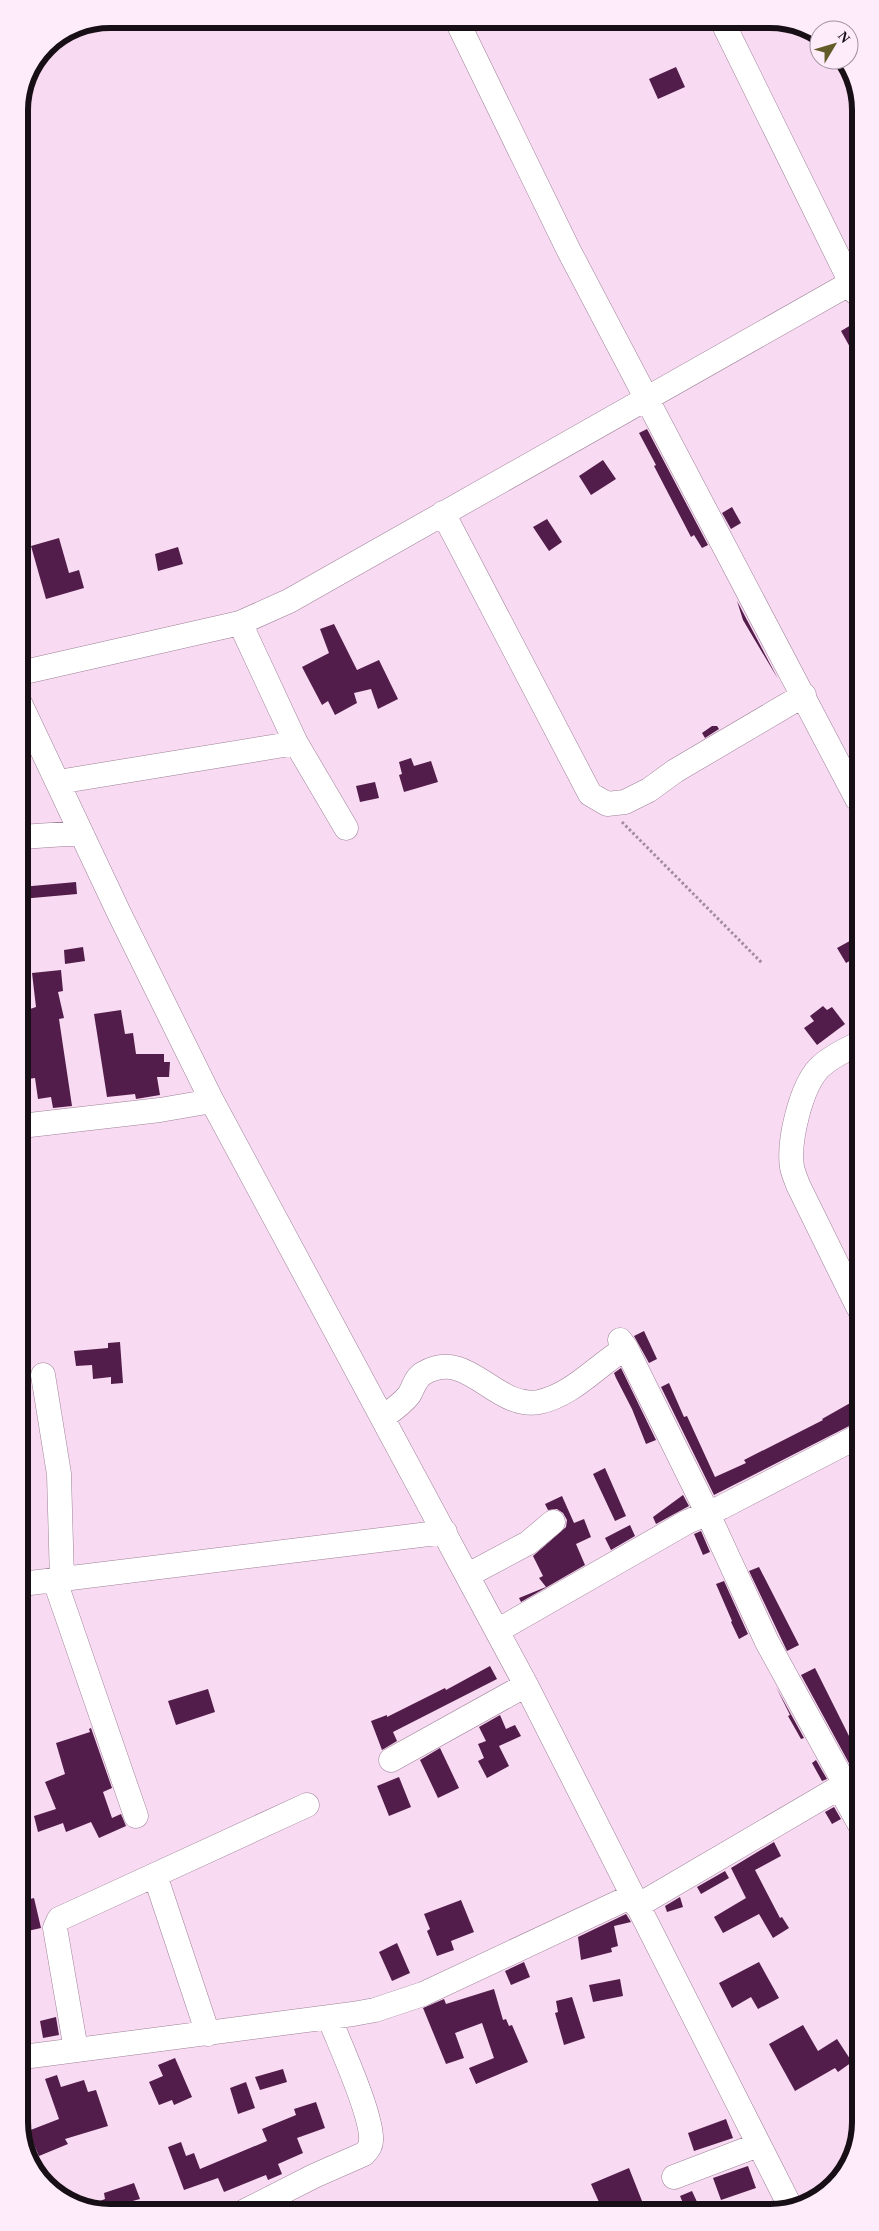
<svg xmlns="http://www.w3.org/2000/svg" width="879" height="2231" font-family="Georgia,serif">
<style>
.building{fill:#521d4a}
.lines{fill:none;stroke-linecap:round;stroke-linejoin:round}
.minor-casing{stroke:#9e8298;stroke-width:25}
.path{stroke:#a18b9c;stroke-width:3;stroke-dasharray:2.5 2.5;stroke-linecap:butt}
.minor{stroke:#fff;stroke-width:24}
.rim{fill:none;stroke:#180e16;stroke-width:6}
</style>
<rect width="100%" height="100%" fill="#f8daf2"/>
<!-- building -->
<path class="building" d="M676,67L685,87L658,99L649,79Z
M856,322V358L841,331Z
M647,429L708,545L702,548L694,535L691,537L654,466L656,465L639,433Z
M603,460L616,479L591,495L579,476Z
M732,507L741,523L731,529L722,513Z
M547,519L562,542L549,551L533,527Z
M59,538L69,573L79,570L84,588L46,599L31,546Z
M178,547L183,564L158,571L155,554Z
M737,601L778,679L743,620Z
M334,624L357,670L379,660L398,699L378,709L371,689L354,693L357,703L335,715L328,701L322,705L302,667L329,653L320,629Z
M712,726H717L719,729L705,738L702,733Z
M411,758L414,766L431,761L438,782L404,792L399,775L402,774L399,762Z
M375,782L379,798L360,802L356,786Z
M76,882L77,894L21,899V887Z
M857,937L858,956L846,963L837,948Z
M83,947L85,961L65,964L64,950Z
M61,970L63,991L58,992L64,1018L59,1019L72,1106L53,1108L51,1097L38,1099L35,1078L21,1080V1015L31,1014L30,1009L36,1007L32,973Z
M823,1006L827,1010L832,1007L845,1024L817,1045L804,1028L814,1021L810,1016Z
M121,1010L125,1034L133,1033L136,1054H164V1062H170L169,1077H157L160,1095L136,1099L135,1094L107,1097L94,1014Z
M644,1331L657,1359L649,1363L634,1336Z
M120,1342L123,1383L111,1384V1377L93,1379L92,1365L76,1366L74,1351L108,1348V1343Z
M621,1368L656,1440L646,1444L632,1409L616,1378L614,1373Z
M669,1383L684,1417L687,1416L715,1477L746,1463L744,1460L823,1420L822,1419L859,1398V1421L714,1495L661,1387Z
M605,1468L626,1516L615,1521L593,1474Z
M683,1495L689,1506L656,1524L653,1517Z
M562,1496L574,1523L584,1519L591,1537L576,1544L585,1565L521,1602L519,1598L546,1587L539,1578L543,1576L533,1556L566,1527L567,1520L563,1513L557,1509L548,1510L545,1504Z
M630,1525L635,1536L611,1550L605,1538Z
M701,1531L710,1552L703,1555L694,1534Z
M759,1567L799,1645L787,1651L749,1571Z
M724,1581L748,1634L739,1639L731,1622L732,1621L716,1584Z
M490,1666L497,1679L393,1732L397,1741L382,1750L371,1721L387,1715V1717L445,1688L446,1690Z
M815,1668L859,1756V1762L850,1765L801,1675Z
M776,1687L804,1738L801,1739L788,1716L790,1715Z
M208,1689L215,1712L176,1725L168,1701Z
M500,1715L506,1729L515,1725L521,1736L499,1746L509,1766L487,1778L478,1761L484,1758L478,1744L486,1741L479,1727Z
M91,1728L112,1788L103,1792L112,1818L121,1814L126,1826L99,1838L91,1822L66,1832L63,1823L38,1832L34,1816L56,1809L45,1782L65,1774L56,1743L90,1732L89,1729Z
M440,1748L459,1788L438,1798L420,1760Z
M816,1760L827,1779L822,1781L812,1763Z
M399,1777L411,1807L389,1816L377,1786Z
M834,1807L841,1819L832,1824L825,1812Z
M774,1842L781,1856L755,1870L780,1918L782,1917L789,1928L773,1938L759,1914L723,1933L714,1917L746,1898L731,1868Z
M725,1871L729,1878L701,1894L697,1887Z
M680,1897L683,1907L667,1912L665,1906Z
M34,1898L41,1928L23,1932V1901Z
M461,1900L474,1932L451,1941L454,1950L437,1956L427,1931L430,1929L424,1914Z
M626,1914L631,1922L614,1926L618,1946L611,1948L612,1952L581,1960L578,1937Z
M397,1943L410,1973L392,1981L379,1952Z
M524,1962L530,1977L511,1985L505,1971Z
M759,1962L779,1998L758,2009L751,1997L732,2008L719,1983Z
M620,1979L623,1996L593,2002L589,1985Z
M494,1989L503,2020L506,2019L509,2026L512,2025L528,2062L476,2084L469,2068L494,2058L482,2023L455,2033L464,2058L446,2064L423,2008L444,1999L446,2004Z
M572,1997L585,2038L564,2045L555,2013L558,2012L556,2001Z
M56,2017L59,2035L43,2038L40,2021Z
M803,2025L818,2051L837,2039L852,2062L838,2072L835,2068L795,2091L769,2044Z
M175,2058L192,2097L174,2105L172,2100L159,2105L149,2082L163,2076L158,2065Z
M283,2069L287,2082L260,2090L255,2077Z
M57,2075L61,2087L84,2080L88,2092L96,2090L108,2126L65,2139L68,2144L39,2156L28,2131L59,2119L45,2079Z
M246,2082L255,2108L238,2114L230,2088Z
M316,2102L325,2128L297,2138L303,2153L278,2164L282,2174L268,2180L266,2175L224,2192L218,2178L184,2190L168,2147L181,2142L186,2156L194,2153L200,2169L267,2141L262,2129L296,2115L294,2109Z
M726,2119L733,2138L694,2151L688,2133Z
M748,2166L756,2188L721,2200L713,2178Z
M629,2168L642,2201L623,2209H602L591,2184Z
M134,2183L140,2199L129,2202L132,2212H104L88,2206L105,2199L104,2193Z
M692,2191L698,2204L685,2208L680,2196Z"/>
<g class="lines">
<defs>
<path id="minor" d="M456,19L569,251L857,799
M721,19L856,293
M443,513L590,794L607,804L625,802L649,790L675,771L804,695
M240,623L296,743L346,828
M20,673L240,623L289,601L856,280
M20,703L119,913L212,1101L526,1685L791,2208
M58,782L296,743
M21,837L81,833
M858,1044C845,1050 829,1058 819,1068C801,1087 788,1141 792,1167C793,1173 796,1179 798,1185L858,1307
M21,1126L160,1110L212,1101
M620,1340L626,1348L708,1514L767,1642L845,1784
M43,1375L59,1474L62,1580
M383,1417C393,1410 402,1404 409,1395C414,1387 415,1378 424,1373C468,1347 495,1410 539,1402C573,1395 597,1365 626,1348
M468,1575L528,1543L553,1522
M55,1581L136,1816
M22,1584L445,1532
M497,1631L687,1522L722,1507L859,1436
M391,1760L526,1685
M839,1787L860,1825
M155,1875L208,2034
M637,1906L859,1776
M76,2050L55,1928L59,1919L307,1805
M23,2057L353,2014L375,2010L423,1994L632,1896
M674,2177L758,2145
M245,2211L314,2176L364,2154C368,2150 371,2146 371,2141C373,2116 339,2043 329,2017"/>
</defs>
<!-- minor casing -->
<use href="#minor" class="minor-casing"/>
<!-- path -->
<path class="path" d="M622,822L762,963"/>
<!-- minor -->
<use href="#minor" class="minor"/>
</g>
<!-- crop -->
<path d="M0 0H879V2231H0ZM110 28H770A82 82 0 0 1 852 110V2122A82 82 0 0 1 770 2204H110A82 82 0 0 1 28 2122V110A82 82 0 0 1 110 28Z" fill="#feecfa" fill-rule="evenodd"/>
<path class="rim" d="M110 28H770A82 82 0 0 1 852 110V2122A82 82 0 0 1 770 2204H110A82 82 0 0 1 28 2122V110A82 82 0 0 1 110 28Z"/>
<!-- north arrow -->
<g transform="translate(834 45) rotate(52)"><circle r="24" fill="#feecfa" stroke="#a2939f"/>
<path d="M0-4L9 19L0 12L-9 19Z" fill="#635b28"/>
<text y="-8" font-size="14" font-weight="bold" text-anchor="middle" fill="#180e16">N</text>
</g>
</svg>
